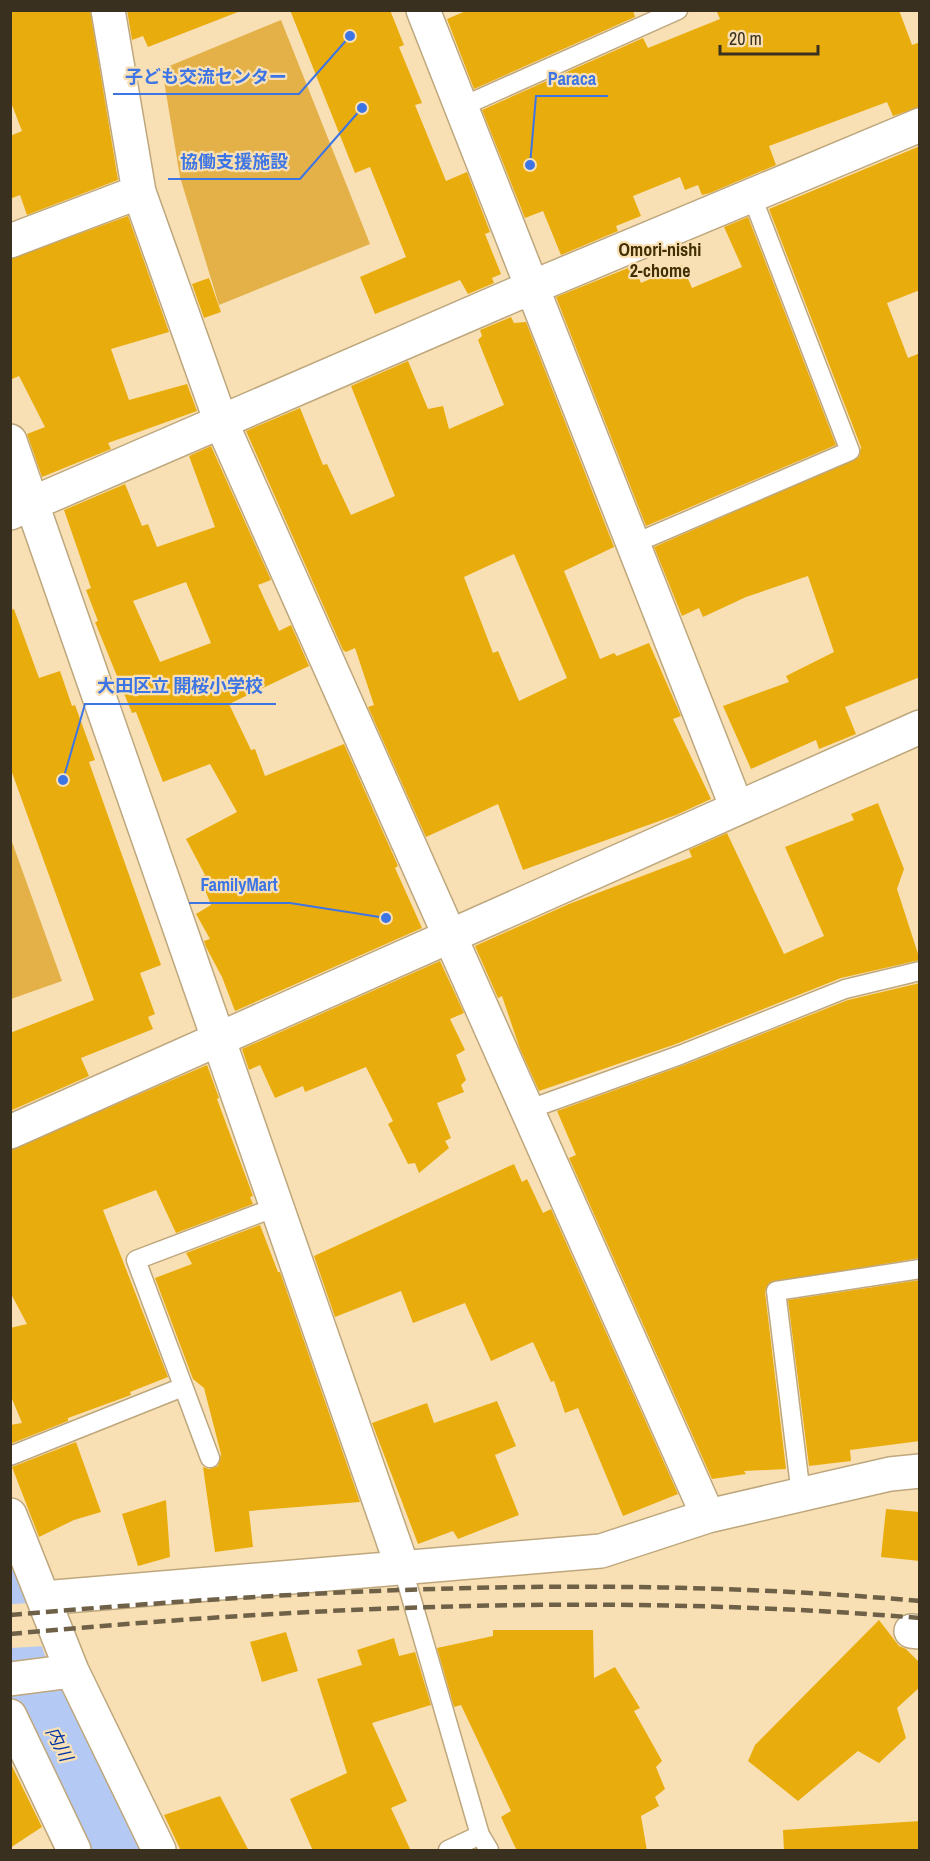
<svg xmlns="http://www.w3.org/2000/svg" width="930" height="1861" font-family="'Archivo Narrow','Noto Sans JP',sans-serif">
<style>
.green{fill:#e3b148}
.water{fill:#b4caf4}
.pier{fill:#f8e0b4}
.building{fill:#e9ac0d;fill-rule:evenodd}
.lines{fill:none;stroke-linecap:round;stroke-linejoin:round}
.service-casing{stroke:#bea77d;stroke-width:21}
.minor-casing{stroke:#bea77d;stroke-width:36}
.service{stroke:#fff;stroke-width:18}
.minor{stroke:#fff;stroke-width:33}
.rail{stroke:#6f6148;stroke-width:4.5;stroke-dasharray:12 6;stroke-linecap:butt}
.labels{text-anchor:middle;stroke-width:4.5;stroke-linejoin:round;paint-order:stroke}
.neighbourhood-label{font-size:18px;font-weight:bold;fill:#412e02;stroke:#f8e0b4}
.water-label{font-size:18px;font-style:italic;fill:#0034a6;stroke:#f8e0b4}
.leader{fill:none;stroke:#3e75e5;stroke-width:2}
.callout-dot{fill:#3e75e5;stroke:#f8e0b4;stroke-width:2}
.callout-label{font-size:18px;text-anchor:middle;font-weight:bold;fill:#3e75e5;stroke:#f8e0b4;stroke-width:4.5;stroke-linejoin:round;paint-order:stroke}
</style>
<rect width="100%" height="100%" fill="#f8e0b4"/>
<!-- green -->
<path class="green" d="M281,20L370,244L219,305L180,177L162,69Z
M11,839L62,981L11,999H10Z"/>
<!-- water -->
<path class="water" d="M10,1556L47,1661L56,1669L141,1850H85L11,1695Z"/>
<!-- pier -->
<path class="pier" d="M32,1603L45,1646L11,1648V1604Z"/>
<!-- building -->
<path class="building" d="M10,10H90L118,180L27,215L20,195L10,199V136L22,131L10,100Z
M127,10H237L238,12L148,47L143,36L132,40Z
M290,10H390L404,45L399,47L422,103L415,105L446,181L467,172L490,232L485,234L501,274L492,278L494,283L468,294L460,280L375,314L360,277L406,257L370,167L355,173Z
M468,10H633L635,17L474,89L447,19Z
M716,10H899L912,45L920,42V107L893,116L887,102L769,146L776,165L710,193L702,195L698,185L685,190L680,177L633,196L641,216L616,226L618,231L561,255L543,211L525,218L482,110L643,38L648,48L720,19Z
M920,146V290L887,303L908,358L920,353V677L845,707L856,734L819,749L816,740L751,769L723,706L789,682L786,676L834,652L808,576L746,597L703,617L699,608L682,616L654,547L859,457L861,447L769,209Z
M128,216L169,332L111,349L129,400L187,384L197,411L108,443L111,449L42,477L27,434L45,427L19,376L10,380V259Z
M748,217L836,445L646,526L556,297L633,266L641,283L682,265L692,288L742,267L724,227Z
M209,278L221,312L204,318L192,284Z
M511,317L514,323L526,322L614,547L564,571L600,659L614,653L617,656L649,643L681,716L673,719L711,799L676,815L523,870L498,804L426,837L368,707L374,705L355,648L346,652L343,650L246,431L300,408L323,465L327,464L351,515L395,496L351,386L408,361L428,409L443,406L449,429L504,405L478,340L482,336L480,330ZM514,554L567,678L519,701L498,651L493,653L464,577Z
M211,446L271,580L258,585L279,631L291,625L309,666L229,704L251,750L255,749L265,776L344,744L398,866L395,868L422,928L235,1011L222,977L206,947L204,941L210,939L196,914L211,905L200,877L205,875L186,839L237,812L210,764L163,782L136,712L132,713L95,622L98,621L86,590L91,588L64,510L125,484L142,526L148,524L157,547L215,527L189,456ZM186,582L211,643L160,662L133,601Z
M14,609L39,678L60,671L72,706L75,705L95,760L89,762L161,965L140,973L155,1014L148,1017L153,1029L81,1058L89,1076L10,1111V1033L94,1000L10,767V610Z
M878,803L904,869L897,889L920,960L841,978L676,1044L539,1091L520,1049L502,996L498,998L475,946L569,904L692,857L689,850L727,833L784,954L824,936L785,847L854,820L851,814Z
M440,961L464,1013L450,1019L465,1050L456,1055L466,1080L461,1085L464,1092L437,1103L451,1138L445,1141L449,1148L419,1173L415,1163L408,1164L388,1124L393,1121L366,1067L305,1092L303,1086L275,1098L260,1065L249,1070L242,1049Z
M920,983V1258L769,1283L765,1292L786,1469L744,1471L746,1474L712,1479L569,1158L576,1155L557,1111L684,1065L848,1000Z
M207,1065L219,1098L217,1099L253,1196L250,1197L253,1204L176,1233L156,1190L103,1210L168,1377L130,1392L131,1395L68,1418V1421L10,1444V1425L22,1423L10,1394V1328L27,1324L10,1292V1150Z
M514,1164L522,1182L527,1179L543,1213L551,1209L678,1494L623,1516L578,1408L565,1413L554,1381L551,1382L533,1342L491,1361L465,1303L413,1323L401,1291L335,1317L314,1256Z
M260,1225L278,1272H280L360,1502L249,1511L253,1547L215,1552L203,1467L209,1469L218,1466L221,1454L204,1388L193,1379L155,1278L192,1264L186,1253Z
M920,1280V1441L850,1450L851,1461L809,1466L788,1300Z
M497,1401L516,1446L495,1455L519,1515L458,1539L453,1531L418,1544L372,1423L427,1403L434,1423Z
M76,1442L101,1512L74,1520L39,1537L12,1467Z
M166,1500L170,1557L138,1566L122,1514Z
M886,1509L920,1512V1561L881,1557Z
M879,1620L899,1646L906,1649L920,1663V1687L897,1708L906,1738L879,1763L858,1751L798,1801L748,1761L755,1745Z
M493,1630H593L594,1678L615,1667L640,1708L634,1711L662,1761L656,1767L665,1789L655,1797L659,1806L641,1816L647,1851H517L501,1817L511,1811L461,1705L454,1707L437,1648L493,1636Z
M286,1632L298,1671L262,1682L250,1642Z
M394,1638L399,1656L415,1652L431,1705L372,1723L407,1801L391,1808L411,1851H313L290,1799L347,1773L317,1679L362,1665L357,1650Z
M10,1762L42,1827L10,1848Z
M220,1796L249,1851H181L164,1815Z
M920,1821V1851H784L783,1830Z"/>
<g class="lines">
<defs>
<path id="service" d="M461,107L678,10
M633,544L850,451L751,194
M527,1110L680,1055L845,989L920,971
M10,1456L183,1387
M210,1458L136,1260L276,1207
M801,1495L776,1291L920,1269
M402,1566L480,1835L489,1850
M448,1850L480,1835"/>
<path id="minor" d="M108,10L139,192L221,422L708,1516
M423,10L737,808
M10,241L139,192
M10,441L402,1566
M10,513L516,294L920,125
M10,1132L920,727
M10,1515L72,1671L159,1850
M43,1598L601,1551L708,1516L890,1474L920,1471
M911,1631L920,1632
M10,1679L72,1671
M10,1716L74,1850"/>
</defs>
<!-- service casing -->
<use href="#service" class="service-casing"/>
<!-- minor casing -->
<use href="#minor" class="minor-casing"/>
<!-- service -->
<use href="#service" class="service"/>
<!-- minor -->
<use href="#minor" class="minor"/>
<!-- rail -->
<path class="rail" d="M10,1615C313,1589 617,1574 920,1601
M10,1634C314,1606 615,1593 920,1618"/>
</g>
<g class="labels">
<!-- neighbourhood labels -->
<g class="neighbourhood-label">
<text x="660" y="256">Omori-nishi<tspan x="660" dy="21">2-chome</tspan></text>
</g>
<!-- water labels -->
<g class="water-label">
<text transform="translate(59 1744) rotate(63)" y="6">内川</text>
</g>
</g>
<!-- callouts -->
<path class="leader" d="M350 36L299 94H113M530 165L536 96H608M362 108L300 179H168M63 780L85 704H276M386 918L290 903H189"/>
<g class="callout-dot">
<circle cx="350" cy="36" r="6"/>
<circle cx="530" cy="165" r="6"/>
<circle cx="362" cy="108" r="6"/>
<circle cx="63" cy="780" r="6"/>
<circle cx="386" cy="918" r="6"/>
</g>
<g class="callout-label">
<text x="206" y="83">子ども交流センター</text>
<text x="572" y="85">Paraca</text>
<text x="234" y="168">協働支援施設</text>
<text x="180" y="692">大田区立 開桜小学校</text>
<text x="239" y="891">FamilyMart</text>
</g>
<!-- border -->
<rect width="930" height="1861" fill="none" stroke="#3a301f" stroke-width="24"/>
<!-- scale -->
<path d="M720 45v9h98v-9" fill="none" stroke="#3a301f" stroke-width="3"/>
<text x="729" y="45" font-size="18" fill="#3a301f" stroke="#f8e0b4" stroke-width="4.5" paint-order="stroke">20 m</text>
</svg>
